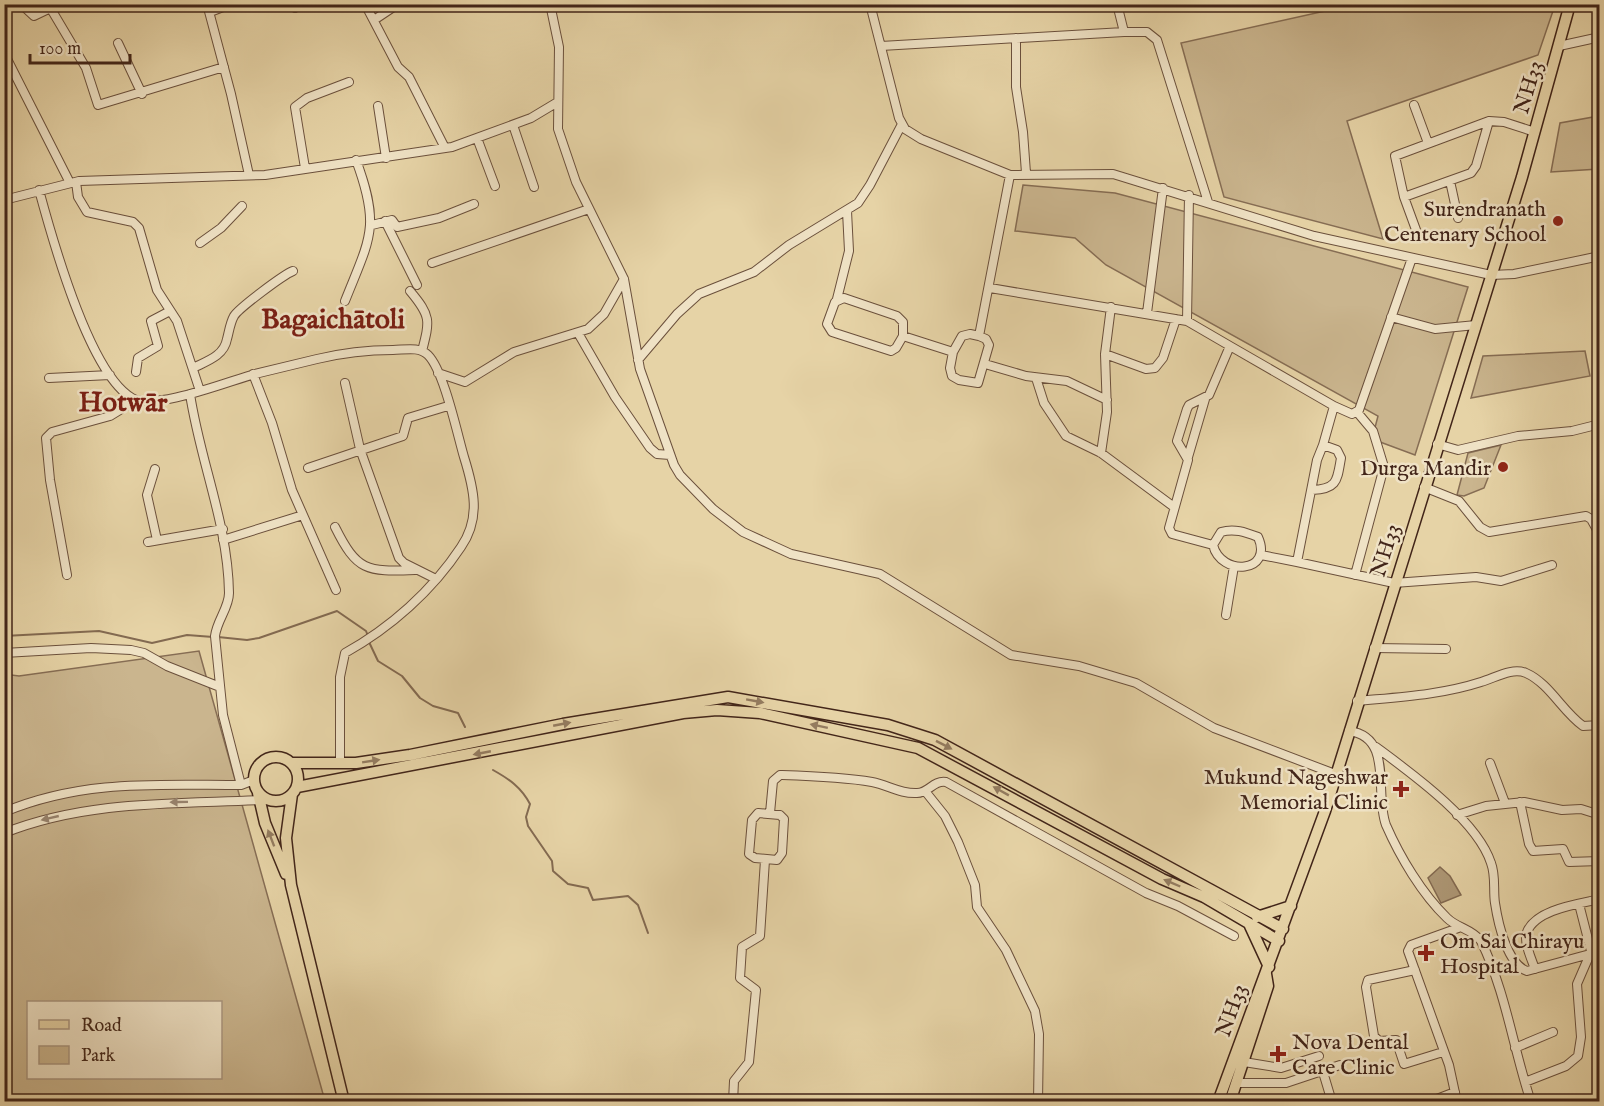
<svg xmlns="http://www.w3.org/2000/svg" width="1604" height="1106" font-family="'IM FELL English',serif">
<style>
.green{fill:#cab58e;stroke:#866d54;stroke-width:1.5;fill-rule:evenodd}
.water{fill:#ae9876;stroke:#836a51;stroke-width:1.5}
.lines{fill:none;stroke-linecap:round;stroke-linejoin:round}
.stream{stroke:#836a51;stroke-width:2}
.minor-casing{stroke:#6b503c;stroke-width:10}
.major-casing{stroke:#422519;stroke-width:13}
.minor{stroke:#efe2c5;stroke-width:8}
.major{stroke:#e6d3a6;stroke-width:10}
.oneway{fill:#947c60}
.oneway2{fill:#98846f}
.poi-dot{fill:#8f2418;stroke:#efe2c5;stroke-width:2}
.labels{text-anchor:middle;stroke-width:5;stroke-linejoin:round;paint-order:stroke}
.street-label{font-size:22px;fill:#422519;stroke:#efe2c5}
.poi-label{font-size:22px;fill:#422519;stroke:#efe2c5;text-anchor:end}
.district-label{font-size:28px;font-weight:bold;fill:#7a1f14;stroke:#efe2c5}
</style>
<rect width="100%" height="100%" fill="#e6d3a6"/>
<filter id="stains"><feTurbulence type="fractalNoise" baseFrequency=".00333" numOctaves="4"/><feColorMatrix values="0 0 0 0 .2 0 0 0 0 .09 0 0 0 0 .02 0 0 0 .5 -.17"/></filter>
<radialGradient id="worn" r=".72"><stop offset=".6" stop-color="#630" stop-opacity="0"/><stop offset="1" stop-color="#630" stop-opacity=".3"/></radialGradient>
<!-- green -->
<path class="green" d="M1352,5H1555L1538,55L1347,121L1383,239L1224,197L1181,43Z
M1599,116V169L1551,172L1560,123Z
M1023,185L1115,193L1468,287L1415,455L1372,439L1378,416L1106,265L1075,238L1015,231Z
M1585,351L1590,376L1471,398L1483,356Z
M1501,445L1484,488L1464,496L1457,495L1468,453Z
M199,651L325,1101H5L4,674L19,676ZM28,1002H220V1078H28Z"/>
<!-- water -->
<path class="water" d="M1440,867L1450,876L1461,895L1441,903L1428,878Z"/>
<g class="lines">
<!-- stream -->
<path class="stream" d="M4,636L99,631L152,643L187,635L213,637
M218,637L247,640L259,638L337,611L366,631L368,636
M369,642L378,661L402,676L420,698L433,706L458,713L465,727
M493,770C509,779 521,787 530,804L526,817L528,826L552,861L553,871L568,884L588,888L593,900L628,896L638,905L648,933"/>
<defs>
<path id="minor" d="M21,4L34,16L59,4
M207,4L231,94L249,175
M292,4L295,8
M365,4L398,67L409,77L445,148
M550,4L559,47L558,129L576,182L624,279L640,369L674,465L680,475L713,509L743,532L791,554L880,574L1011,655L1079,666L1136,683L1214,728L1335,774
M870,4L899,118L905,129L921,139L1010,175L1113,174L1314,236L1491,275L1514,274L1600,256
M1117,4L1124,32H1147L1157,40L1208,202
M51,9L86,68L98,105L224,67
M210,12L231,4
M374,20L398,4
M1016,38V87L1023,132L1026,173
M118,43L142,94
M881,46L1124,32
M1559,46L1600,37
M4,53L70,183
M1414,105L1428,143
M378,106L386,158
M513,125L534,187
M477,138L495,186
M305,168L295,107L307,98L349,82
M1450,181L1458,218
M76,182L78,197L87,212L133,222L139,228L157,290L177,321L200,391
M39,190C52,238 89,373 132,398C155,411 229,381 255,374C275,369 296,364 317,359C342,353 366,350 393,350C404,350 419,346 428,355C444,371 457,433 464,457C474,489 481,518 461,547C432,591 390,628 345,653L340,677V763
M1189,195L1187,321L1230,346L1209,395L1189,405L1187,409L1177,441L1188,460L1169,528L1172,534L1213,545L1221,532C1234,528 1245,532 1258,537C1274,573 1221,577 1213,545
M1404,197L1471,173L1476,166L1489,121
M4,200L79,181L265,175L452,147L531,118L556,103
M385,221L417,285
M372,225L392,220L397,227L439,218L474,204
M1419,238L1404,197L1395,156L1489,121L1504,122L1535,132
M200,243L221,228L242,206
M432,263L589,209
M990,288L1187,321
M410,291C431,316 430,320 422,351
M837,299L849,251L847,211
M345,301C370,238 381,227 356,160
M1147,313L1163,188
M1391,317L1435,329L1476,325
M578,333L615,397L650,448L657,454L670,455
M903,336L896,348L891,351L832,332L827,324L835,302L844,298L897,316L903,322V336L953,352L962,336L970,334L979,336L1010,175
M1230,346L1334,406L1323,445
M953,352L950,368L952,376L959,380L978,383L989,345L986,339L979,336
M1105,354L1146,369L1155,368L1163,358L1176,319
M638,360L677,314L699,294L754,272L789,245L858,203L870,185L902,124
M985,364L1026,376L1067,381L1107,400
M193,368C207,361 224,356 227,339C229,332 230,323 234,316C239,308 283,275 293,271
M136,372L138,358L158,346L151,321L170,311
M438,373L465,382L514,352L588,329L604,314L624,279
M253,374L272,423L292,490L336,590
M49,378L110,375
M1036,378L1044,403L1066,436L1101,453L1174,507
M345,383L360,449L399,558L404,563L436,579
M190,394C200,461 228,524 229,593C229,608 217,620 215,636L223,715L241,785
M1334,406L1352,414L1359,410L1412,258
M1437,444L1458,450L1518,436L1572,431L1600,424
M1101,453L1107,412L1105,354L1111,307
M1188,457L1205,399
M308,468L403,436L408,418L448,406
M155,469L147,495L157,540
M1424,487L1459,501L1480,527L1489,532L1586,516L1591,519L1600,535
M335,527C357,571 366,572 415,570
M223,540L303,515
M148,542L223,529
M1261,555L1297,562L1317,460L1323,445L1337,450L1341,458C1337,480 1338,489 1312,490
M1297,562L1394,583L1476,577L1501,581L1552,565
M67,575L50,480L46,438L52,432L110,416L136,400
M1355,575L1384,467L1373,431L1357,412
M1226,615L1234,566
M1374,648L1446,649
M4,653L91,648L131,650L144,653L167,666L220,687
M1357,701C1399,697 1441,695 1481,682C1495,678 1512,667 1526,673C1549,683 1563,712 1583,726L1600,725
M1349,731C1394,737 1374,793 1386,825C1400,857 1422,894 1447,918C1457,928 1472,929 1481,941C1506,992 1513,1048 1531,1102
M1376,747C1411,773 1477,820 1491,863C1496,876 1493,890 1495,903C1498,923 1507,964 1527,971L1590,954L1591,951
M1490,763L1505,803
M925,791L945,816L958,842L975,885L977,907L1006,950L1035,1011L1039,1034L1038,1102
M1520,802L1529,844L1533,851L1563,849L1569,862L1600,861
M4,812C83,779 158,785 241,785L254,780
M758,813L780,815L784,819L782,853L777,860L755,858L749,854L752,820Z
M770,813L773,781L780,775C810,776 843,777 872,782C888,785 900,794 917,793C929,793 933,780 946,782L1146,893L1178,906L1234,936
M1457,815L1486,806L1524,802L1562,810L1581,809L1600,815
M4,833C87,800 175,804 262,800
M1579,904L1591,951L1600,950
M1535,969C1532,960 1523,942 1527,932C1536,909 1579,904 1600,899
M1415,970L1368,980L1366,987L1374,1036L1379,1041L1396,1040L1404,1064L1443,1052
M1515,1048L1553,1032
M1244,1062L1281,1068L1319,1056
M1323,1072L1332,1102
M1525,1082L1566,1066L1578,1056L1581,1037L1577,984L1590,954
M1237,1083H1286L1340,1065
M733,1102L734,1081L749,1062L756,990L740,978L742,947L760,936L765,860
M1429,1102L1455,1092
M1457,1102L1449,1065L1408,951L1411,945L1461,927"/>
<path id="major" d="M254 779a22 22 0 1 1 44 0a22 22 0 1 1-44 0Z
M292,763H356L410,755L563,724L728,697L888,725L935,740L1283,929
M297,787L683,713L717,710L760,713L918,748L1162,879L1204,897L1279,941
M258,793L265,823L286,874
M292,794L286,838L291,885L344,1102
M1257,917L1291,906
M1250,926L1269,967
M1218,1102L1325,811L1522,177L1570,4
M1230,1102L1268,986L1266,974"/>
</defs>
<!-- minor casing -->
<use href="#minor" class="minor-casing"/>
<!-- major casing -->
<use href="#major" class="major-casing"/>
<!-- minor -->
<use href="#minor" class="minor"/>
<!-- major -->
<use href="#major" class="major"/>
</g>
<!-- one-way arrows -->
<defs><path id="oneway-solid" d="M-6-.8H1V-3.2L6.5 0L1 3.2V.8H-6Z" transform="scale(1.5)"/></defs>
<g class="oneway">
<use href="#oneway-solid" transform="translate(755 701) rotate(10)"/>
<use href="#oneway-solid" transform="translate(562 724) rotate(-11)"/>
<use href="#oneway-solid" transform="translate(819 726) rotate(-168)"/>
<use href="#oneway-solid" transform="translate(944 745) rotate(27)"/>
<use href="#oneway-solid" transform="translate(482 753) rotate(169)"/>
<use href="#oneway-solid" transform="translate(371 761) rotate(-9)"/>
<use href="#oneway-solid" transform="translate(1001 791) rotate(-151)"/>
<use href="#oneway-solid" transform="translate(271 838) rotate(-111)"/>
<use href="#oneway-solid" transform="translate(1172 883) rotate(-157)"/>
</g>
<g class="oneway2">
<use href="#oneway-solid" transform="translate(179 802) rotate(179)"/>
<use href="#oneway-solid" transform="translate(50 818) rotate(167)"/>
</g>
<!-- markers -->
<g class="poi-dot">
<circle cx="1558" cy="221" r="6"/>
<circle cx="1503" cy="467" r="6"/>
<path d="M1398 780h6v6h6v6h-6v6h-6v-6h-6v-6h6z"/>
<path d="M1423 944h6v6h6v6h-6v6h-6v-6h-6v-6h6z"/>
<path d="M1275 1045h6v6h6v6h-6v6h-6v-6h-6v-6h6z"/>
</g>
<g class="labels">
<!-- street labels -->
<g class="street-label">
<text transform="translate(1527 87) rotate(-74)" y="8">NH33</text>
<text transform="translate(1384 550) rotate(-73)" y="8">NH33</text>
<text transform="translate(1230 1010) rotate(-71)" y="8">NH33</text>
</g>
<!-- poi labels -->
<g class="poi-label">
<text x="1546" y="216">Surendranath<tspan x="1546" dy="25">Centenary School</tspan></text>
<text x="1491" y="475">Durga Mandir</text>
<text x="1388" y="784">Mukund Nageshwar<tspan x="1388" dy="25">Memorial Clinic</tspan></text>
<text x="1440" y="948" text-anchor="start">Om Sai Chirayu<tspan x="1440" dy="25">Hospital</tspan></text>
<text x="1292" y="1049" text-anchor="start">Nova Dental<tspan x="1292" dy="25">Care Clinic</tspan></text>
</g>
<!-- district labels -->
<g class="district-label">
<text x="333" y="328">Bagaichātoli</text>
<text x="123" y="411">Hotwār</text>
</g>
</g>
<!-- margin -->
<rect width="1604" height="1106" fill="none" stroke="#e6d3a6" stroke-width="24"/>
<rect x="6" y="6" width="1592" height="1094" fill="none" stroke="#422519" stroke-width="3"/>
<rect x="12" y="12" width="1580" height="1082" fill="none" stroke="#422519" stroke-width="1.5"/>
<!-- legend -->
<rect x="27" y="1001" width="195" height="78" fill="#efe2c5" stroke="#aa9680" stroke-width="1.5"/>
<rect x="39" y="1020" width="30" height="9" fill="#e6d3a6" stroke="#aa9680" stroke-width="1.5"/>
<text x="81" y="1031" font-size="18" fill="#422519">Road</text>
<rect x="39" y="1046" width="30" height="18" fill="#cab58e" stroke="#aa9680" stroke-width="1.5"/>
<text x="81" y="1061" font-size="18" fill="#422519">Park</text>
<!-- scale -->
<path d="M30 54v9h100v-9" fill="none" stroke="#422519" stroke-width="3"/>
<text x="39" y="54" font-size="18" fill="#422519" stroke="#efe2c5" stroke-width="4.5" paint-order="stroke">100 m</text>
<rect width="100%" height="100%" filter="url(#stains)"/>
<rect width="100%" height="100%" fill="url(#worn)"/>
</svg>
